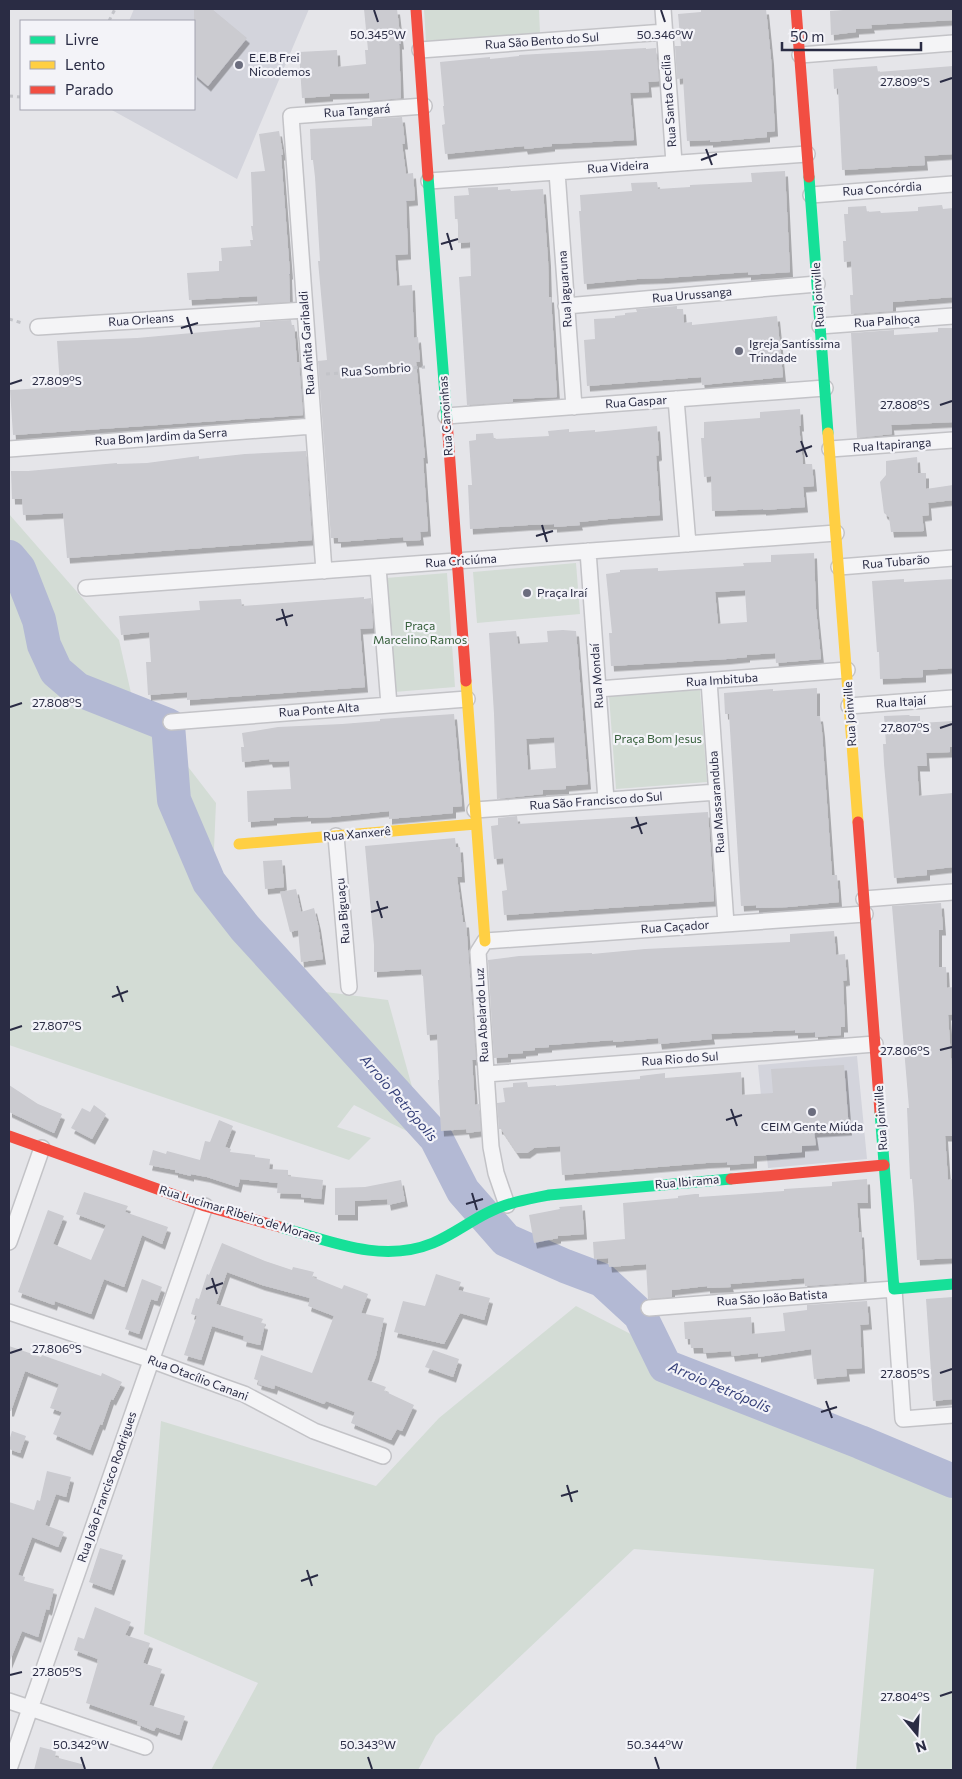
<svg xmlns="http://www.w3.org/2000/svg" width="962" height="1779" font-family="Commissioner,sans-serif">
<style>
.built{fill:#d3d4dc}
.green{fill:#d3dcd5}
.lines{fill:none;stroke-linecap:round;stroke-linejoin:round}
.river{stroke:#b3b9d4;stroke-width:34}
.building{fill:#cbcbd0;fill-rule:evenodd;filter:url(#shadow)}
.street-casing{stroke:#c3c3c7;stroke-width:18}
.path{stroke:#c3c4c9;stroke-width:3;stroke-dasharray:4 4;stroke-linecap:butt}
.street{stroke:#f4f4f6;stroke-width:15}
.fast{stroke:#16e098;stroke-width:11}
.slow{stroke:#ffcf43;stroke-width:11}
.jam{stroke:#f24e42;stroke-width:11}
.ticks{fill:none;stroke:#2a2c44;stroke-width:2}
.poi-dot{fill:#6b6d7e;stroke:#f3f3f8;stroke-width:2}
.labels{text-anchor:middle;stroke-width:4.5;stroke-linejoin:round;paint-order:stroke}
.street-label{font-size:12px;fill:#2a2c44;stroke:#f3f3f8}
.poi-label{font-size:12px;fill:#2a2c44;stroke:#f3f3f8;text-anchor:start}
.park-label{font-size:12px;fill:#37603c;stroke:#f3f3f8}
.water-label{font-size:14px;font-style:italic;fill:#333e78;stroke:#f3f3f8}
.ticks-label{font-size:12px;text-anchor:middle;fill:#2a2c44;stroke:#f3f3f8;stroke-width:4.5;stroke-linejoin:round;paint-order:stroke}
</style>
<defs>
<filter id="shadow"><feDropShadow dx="3" dy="5.5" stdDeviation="0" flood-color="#0004"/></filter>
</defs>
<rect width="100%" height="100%" fill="#e5e5e9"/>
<!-- built -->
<path class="built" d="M134,9H309L237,179L110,109H194V21H129Z
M857,1056L867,1159L768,1168L758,1065Z"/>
<!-- green -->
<path class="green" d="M424,9H539L540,34L426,41Z
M9,514L119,640L131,693L216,803L213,872L318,991L388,1000L427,1141L354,1105L337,1127L371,1138L349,1160L9,1045Z
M576,563L580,614L477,623L473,572Z
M447,573L455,687L394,692L386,578Z
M700,690L707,782L616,789L609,696Z
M576,1306L953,1499V1770H856L874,1569L634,1549L436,1736L418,1770H211L258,1683L144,1634L161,1421L376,1486L439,1418Z"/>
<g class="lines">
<!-- river -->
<path class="river" d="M9,557L19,569L39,620L44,645L56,671L77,689L168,725L174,800L209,882L245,928L436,1138L463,1191L506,1240L565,1266L602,1280L640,1315L665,1366L860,1442L953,1481"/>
</g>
<!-- building -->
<path class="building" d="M194,9H212L247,38L208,86L194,74Z
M364,9H397L401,44H399L401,98L370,101L369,93L330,94V96L302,98L299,52L337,50L338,67L366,64L365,50H368Z
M701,9H766L771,59L775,131L767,132V137L710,142V140L687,141L683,78L677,79L675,46H681L678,14L701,12Z
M857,9H952L953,20L871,25L872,28L856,29V32L831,35L830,11Z
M646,48V49L656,48L659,81L648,82L649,92L630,93L634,140L552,144V146L525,149L524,146L445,154L442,125L445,124L443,106H444L440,62L490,57V59L519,56V55Z
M877,66L878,72L953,66V154L924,156L925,165L842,170L838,88L834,89L833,69Z
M402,117L405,144H402L406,174L413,173L415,200L406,201L408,254L395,255L397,286L412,285L414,338L418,337L420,362H416L425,458H423L428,531L420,532L421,540L404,541L403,537L338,542V538H331L318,361L327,360L318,261H320L315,177L313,160H311L310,129L372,126V119Z
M279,131L283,155H281L290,274H289L290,302L258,304L257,296L189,300L187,273L219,271V261H222L221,248L251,246L250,240H253L251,226H253L251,172L265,171L259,134Z
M785,171L790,272L748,275V272L665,278L637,279L584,284L579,211H581L580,195L632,191L631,183L657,182L658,189L690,187V185L752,182L751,173Z
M498,187V190L510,189L511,191L543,189L548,261L549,297H551L557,397L513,399V402L467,405L459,277L471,276L470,242L458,243V219H455L454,196L469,195L468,188Z
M942,205L943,209L953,208V297L893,302V311L851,314L850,295H853L851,261L844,262L843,241H846L844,214H848V207L866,206L867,212L880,211L881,213L918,211V207Z
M677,306V309H683L684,323L692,322V325L777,316L783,377L702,385L701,377L587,386L584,340L595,339L594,319L615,318V316L625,315V313L637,312L636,309Z
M291,320L292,326H294L297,362H299L303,415L13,435L10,390L60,387L57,341L137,338L260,327V322Z
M938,328H953V422L891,425L892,434L857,438L851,333L894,330V335L938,332Z
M800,409L801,426H799L803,464H812L814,486L803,487L805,507L763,510V509L712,511L711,476L704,477L701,438H704V422L760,418V412Z
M657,426L659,455L656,456L660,515L608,519L579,522L580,525L554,527V524L528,525L470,529L468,485H472L469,441L476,440V434L493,433L494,439L549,436L548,431L569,429V432L595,430V432Z
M306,451L312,540L67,558L63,513L23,515L22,499H12L11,471H28L117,463V464L147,463L199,456V459L245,454Z
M917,457L918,473H926V489L953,485V500L928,503L929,515L922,516L924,531L891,532L889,517L884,513L880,482L886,475V461Z
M814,553L816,609L821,659L776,663L775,653L747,655V657L727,659L611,666L609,633H612L606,574L620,572V570L658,568V571L744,566L743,563L771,562V555ZM745,590L747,622L718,624L715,592Z
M904,579V582L953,579V668L923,670V677L880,679L879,652H877L872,581Z
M364,597V599L371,598L373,628L360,629L365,687L187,700V692L148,695L146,662H151L149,632L121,635L119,616L200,610L199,601L241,599L242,606Z
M563,630L576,631L588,784L566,786V789L543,790V794L497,799L494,714L489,633L516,631L518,644L548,642L547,631ZM554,737L556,768L528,770L526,739Z
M817,688V716H820L822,732L832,875H837L839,902L788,907L756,908V905L741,906L729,714H725L724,693L773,689V691Z
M454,714L462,806L453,807V813L389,819V811L332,817L308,818V816L274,818V820L248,822L247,791L291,789L289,761L270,762L269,759L242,762L241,747H244L242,733L278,727L342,724L380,721V719Z
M909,715L910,716H920V723L953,721V747H950V752L926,753L927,766H917L919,796L953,793V867L927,870V875L894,878L884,764L883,744H886L884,716Z
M708,812L714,901L504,915L502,891L507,890L503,858L494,859L491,826L498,825V818L517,816L518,824Z
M455,838L456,847H460L462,877H457L463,922H466L476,1060H472L475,1105L479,1104L481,1131L467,1133L466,1129L441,1131L438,1080H439L437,1034L427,1035L423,976H422L421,969L374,972V945L365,846Z
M282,860L284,887L265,889L263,861Z
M296,889L301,912L314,908L318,925L323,959L301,962L298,930L290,932L280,892Z
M941,903L943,930H939V967H946L947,988L953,987V1014L948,1015L953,1086V1136H945L948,1180L953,1179V1258L917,1260L914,1206L912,1179H910L907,1108H909L892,906Z
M834,931L836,955L845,954L847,980L843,981L845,1027H841V1035L815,1037V1032L795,1033V1030L711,1034L712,1039L659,1044L658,1038L613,1042V1040L549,1045V1047L535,1048V1050L523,1051V1053L508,1054V1057L494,1058L488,960L519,956L592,953V954L645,949L790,942V934Z
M844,1065L849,1130L814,1132L816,1145L802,1146V1152L754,1156V1163L727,1165V1162L706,1163L562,1175L560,1146L534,1148L527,1153H517L501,1129H499L497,1103L505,1102L503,1088L513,1087V1083L527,1082L528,1087L556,1085V1086L640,1079V1076L665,1073V1078L741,1072L742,1095L773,1093L771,1069Z
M9,1085L38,1104L62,1114L54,1133L9,1112Z
M94,1105L106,1114L92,1139L71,1128L82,1108L90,1112Z
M219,1120L233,1126L225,1147L231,1149L230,1152L255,1155V1157L270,1159L269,1169L288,1170V1176L323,1180L321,1199L301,1197V1194L277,1193L278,1183L240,1179L238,1187L207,1177L191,1174V1176L175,1172V1170L149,1165L153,1150L166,1154L167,1151L200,1160L205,1141L210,1142Z
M867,1179L868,1203H857L859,1232H861L864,1282L805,1286L804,1278L730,1284L731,1287L707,1288V1286L672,1290V1297L648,1299L646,1264L609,1267L608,1258L594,1259L593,1242L625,1239L623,1203L678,1198V1196L695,1194H699V1197L784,1191V1189L832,1186V1182Z
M401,1180L405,1201L388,1205L387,1199L355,1201V1215H335V1188L365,1187Z
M84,1192L128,1206L125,1212L168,1227L162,1244L142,1235L124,1287L104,1279L91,1314L55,1301L54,1305L18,1292L48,1210L64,1216L53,1244L91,1260L106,1225L76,1214Z
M582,1205L584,1234L558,1236V1238L534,1243L529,1215L560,1209L559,1207Z
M222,1243L265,1261L292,1270L293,1267L314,1272L312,1277L342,1289L344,1285L368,1294L361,1313L384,1318L376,1356L367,1380L386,1387L384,1391L414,1405L402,1431L397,1429L391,1440L351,1423L355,1412L326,1401L324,1404L275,1385L274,1389L258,1384L259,1381L254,1379L261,1355L312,1373L334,1316L308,1306L310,1298L262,1285L227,1272L216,1304L263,1319L261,1323L265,1324L260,1345L243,1341L244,1336L212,1326L201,1360L184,1355L197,1316L191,1314L196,1298L199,1299L207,1274L209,1275Z
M436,1274L461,1282L458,1290L490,1298L484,1320L460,1313L444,1344L394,1332L403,1301L425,1306Z
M142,1279L162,1287L157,1301L151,1299L139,1334L125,1329Z
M953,1297V1399L933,1401L926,1299Z
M867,1301L869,1324L860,1325L862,1368L846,1369L847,1376L814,1379L811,1349L758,1357V1353L732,1356L731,1351L704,1353L703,1348H691L690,1339H685L684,1322L751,1317L752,1334L785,1331L783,1313L807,1310V1305Z
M9,1346L41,1357L42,1355L101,1376L102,1373L122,1382L113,1400L111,1399L102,1425L100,1424L90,1450L53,1434L62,1412L50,1408L59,1384L25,1371L11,1411H9Z
M433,1350L459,1359L453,1377L425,1367Z
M12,1431L26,1436L20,1453L9,1449V1441Z
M47,1471L71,1477L66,1497L56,1494L45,1525L64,1532L58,1547L32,1537L18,1575L25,1577L24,1581L54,1589L49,1610L46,1609L38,1637L22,1631L9,1663V1502L34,1510L37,1500L40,1501Z
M100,1548L123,1555L111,1590L89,1582Z
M95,1607L131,1622L125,1635L150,1643L143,1663L162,1669L149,1705L185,1716L179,1735L156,1727L154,1731L137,1724L138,1721L86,1703L98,1662H97L98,1659L74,1650L78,1637L84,1639Z
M40,1747L56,1751L55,1757L85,1765V1770H34Z"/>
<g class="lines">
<defs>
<path id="street" d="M663,9L674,163
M420,50L665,32
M800,55L953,43
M557,172L574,407
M429,181L807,154
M811,195L953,184
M566,306L817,284
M820,326L953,316
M38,327L305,310
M676,399L688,544
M446,416L825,388
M9,449L313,426
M830,449L953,440
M588,551L606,800
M378,567L389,705
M839,567L953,558
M324,571L291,116L424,106
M86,588L836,533
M709,681L726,924
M598,689L847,670
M849,706L953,698
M171,722L467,699
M475,810L717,792
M336,836L349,987
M864,899L953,892
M486,1074L875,1044
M507,1205L496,1173L491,1147L478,952L485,941L865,914
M9,1242L42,1148
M649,1308L894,1289L903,1419L953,1415
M9,1312L151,1360L224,1387L244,1394L314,1431L383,1456
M9,1701L145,1747
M9,1769L205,1206"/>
</defs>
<!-- street casing -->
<use href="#street" class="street-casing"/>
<!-- path -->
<path class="path" d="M109,21L115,9
M9,96L21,97
M9,319L22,323
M326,374L425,367"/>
<!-- street -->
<use href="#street" class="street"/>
<!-- fast -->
<path class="fast" d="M428,176L447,421
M809,177L828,433
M880,1112L894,1289L953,1284
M280,1227C330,1241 382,1264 433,1243C452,1235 469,1222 487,1213C506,1203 528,1199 549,1195L731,1179"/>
<!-- slow -->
<path class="slow" d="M828,433L858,822
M466,681L485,941
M239,844L476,824"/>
<!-- jam -->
<path class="jam" d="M416,9L428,176
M796,9L809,177
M447,421L466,681
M858,822L880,1112
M9,1136L205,1206L280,1227
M731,1179L884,1165"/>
</g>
<!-- ticks -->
<path class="ticks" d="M374,10L378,22M661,10L665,22M940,82L952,78M706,149L712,165M701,160L717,154M447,233L452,250M441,244L458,239M187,317L192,334M181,328L198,323M10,384L22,380M940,405L952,401M801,441L807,457M796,452L812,446M542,525L547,542M536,536L553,531M282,609L287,626M276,620L293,615M10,707L22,703M940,728L952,724M636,817L642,834M631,828L647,823M377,901L382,918M371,912L388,907M117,986L123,1002M112,997L128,991M10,1030L22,1026M940,1050L952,1047M731,1109L737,1126M726,1120L742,1115M472,1193L477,1210M466,1204L483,1199M212,1278L217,1294M206,1289L223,1283M10,1353L22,1349M940,1373L952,1369M826,1401L832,1418M821,1412L837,1407M567,1485L572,1502M561,1496L578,1491M307,1570L312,1586M301,1581L318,1575M10,1675L22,1672M940,1696L952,1692M81,1757L85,1769M368,1757L372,1769M655,1757L659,1769"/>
<!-- markers -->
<g class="poi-dot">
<circle cx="239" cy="65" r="5"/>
<circle cx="739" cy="351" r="5"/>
<circle cx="527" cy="593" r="5"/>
<circle cx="812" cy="1112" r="5"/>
</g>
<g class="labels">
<!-- street labels -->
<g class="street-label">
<text transform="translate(542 41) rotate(-4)" y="4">Rua São Bento do Sul</text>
<text transform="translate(669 101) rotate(-94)" y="4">Rua Santa Cecília</text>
<text transform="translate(357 111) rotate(-4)" y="4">Rua Tangará</text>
<text transform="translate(618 167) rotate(-4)" y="4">Rua Videira</text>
<text transform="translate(882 189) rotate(-4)" y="4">Rua Concórdia</text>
<text transform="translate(565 289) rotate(-94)" y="4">Rua Jaguaruna</text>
<text transform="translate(692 295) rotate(-5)" y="4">Rua Urussanga</text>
<text transform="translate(818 295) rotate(-94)" y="4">Rua Joinville</text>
<text transform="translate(141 320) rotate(-4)" y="4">Rua Orleans</text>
<text transform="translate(887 321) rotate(-4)" y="4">Rua Palhoça</text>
<text transform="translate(307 343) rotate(-94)" y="4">Rua Anita Garibaldi</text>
<text transform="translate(376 370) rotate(-4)" y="4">Rua Sombrio</text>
<text transform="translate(636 402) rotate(-4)" y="4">Rua Gaspar</text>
<text transform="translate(446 416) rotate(-94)" y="4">Rua Canoinhas</text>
<text transform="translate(161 437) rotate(-4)" y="4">Rua Bom Jardim da Serra</text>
<text transform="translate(892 445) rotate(-4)" y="4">Rua Itapiranga</text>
<text transform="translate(461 561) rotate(-4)" y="4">Rua Criciúma</text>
<text transform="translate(896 562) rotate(-5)" y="4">Rua Tubarão</text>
<text transform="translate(597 676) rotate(-94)" y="4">Rua Mondaí</text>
<text transform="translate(722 680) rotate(-4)" y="4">Rua Imbituba</text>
<text transform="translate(901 702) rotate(-4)" y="4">Rua Itajaí</text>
<text transform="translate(319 710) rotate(-4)" y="4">Rua Ponte Alta</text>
<text transform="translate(850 714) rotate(-94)" y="4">Rua Joinville</text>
<text transform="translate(596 801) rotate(-4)" y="4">Rua São Francisco do Sul</text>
<text transform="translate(717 802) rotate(-94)" y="4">Rua Massaranduba</text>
<text transform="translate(357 834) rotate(-5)" y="4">Rua Xanxerê</text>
<text transform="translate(343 911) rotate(-95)" y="4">Rua Biguaçu</text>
<text transform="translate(675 927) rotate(-4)" y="4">Rua Caçador</text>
<text transform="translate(482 1015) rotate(-93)" y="4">Rua Abelardo Luz</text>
<text transform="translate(680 1059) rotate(-4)" y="4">Rua Rio do Sul</text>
<text transform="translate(881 1118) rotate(-94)" y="4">Rua Joinville</text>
<text transform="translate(687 1182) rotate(-5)" y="4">Rua Ibirama</text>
<text transform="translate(240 1214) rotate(17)" y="4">Rua Lucimar Ribeiro de Moraes</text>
<text transform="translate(772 1298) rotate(-4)" y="4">Rua São João Batista</text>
<text transform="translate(198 1378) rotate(21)" y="4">Rua Otacílio Canani</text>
<text transform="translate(107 1487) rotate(-71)" y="4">Rua João Francisco Rodrigues</text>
</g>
<!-- poi labels -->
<g class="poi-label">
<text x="249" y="62">E.E.B Frei<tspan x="249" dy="14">Nicodemos</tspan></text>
<text x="749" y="348">Igreja Santíssima<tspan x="749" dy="14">Trindade</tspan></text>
<text x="537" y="597">Praça Iraí</text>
<text x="812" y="1131" text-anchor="middle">CEIM Gente Miúda</text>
</g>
<!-- park labels -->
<g class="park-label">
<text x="420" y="630">Praça<tspan x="420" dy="14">Marcelino Ramos</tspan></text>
<text x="658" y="743">Praça Bom Jesus</text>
</g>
<!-- water labels -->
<g class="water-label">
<text transform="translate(399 1098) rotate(49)" y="5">Arroio Petrópolis</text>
<text transform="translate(720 1387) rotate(23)" y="5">Arroio Petrópolis</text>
</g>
</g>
<g class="ticks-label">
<text x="378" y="39">50.345°W</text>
<text x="665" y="39">50.346°W</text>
<text x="905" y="86">27.809°S</text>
<text x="57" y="385">27.809°S</text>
<text x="905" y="409">27.808°S</text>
<text x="57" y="707">27.808°S</text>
<text x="905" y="732">27.807°S</text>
<text x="57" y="1030">27.807°S</text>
<text x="905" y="1055">27.806°S</text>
<text x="57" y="1353">27.806°S</text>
<text x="905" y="1378">27.805°S</text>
<text x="57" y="1676">27.805°S</text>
<text x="905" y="1701">27.804°S</text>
<text x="81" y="1749">50.342°W</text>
<text x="368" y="1749">50.343°W</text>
<text x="655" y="1749">50.344°W</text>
</g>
<!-- border -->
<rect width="962" height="1779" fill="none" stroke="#2a2c44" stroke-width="20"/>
<!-- legend -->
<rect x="20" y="20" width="175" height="90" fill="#f3f3f8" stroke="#a3a3b0"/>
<rect x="30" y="36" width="25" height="8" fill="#16e098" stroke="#a3a3b0"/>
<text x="65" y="45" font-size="15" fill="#2a2c44">Livre</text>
<rect x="30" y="61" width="25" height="8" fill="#ffcf43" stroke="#a3a3b0"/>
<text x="65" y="70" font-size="15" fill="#2a2c44">Lento</text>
<rect x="30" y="86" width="25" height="8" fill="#f24e42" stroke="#a3a3b0"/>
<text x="65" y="95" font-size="15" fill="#2a2c44">Parado</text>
<!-- north arrow -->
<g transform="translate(917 1734) rotate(162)" stroke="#f3f3f8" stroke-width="4" paint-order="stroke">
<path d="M0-4L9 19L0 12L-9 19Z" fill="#2a2c44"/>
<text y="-8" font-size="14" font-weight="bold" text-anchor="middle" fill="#2a2c44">N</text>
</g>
<!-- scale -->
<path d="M782 42v8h139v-8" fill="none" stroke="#2a2c44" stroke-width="2.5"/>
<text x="790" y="42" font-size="15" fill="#2a2c44" stroke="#f3f3f8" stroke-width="4" paint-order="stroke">50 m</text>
</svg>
